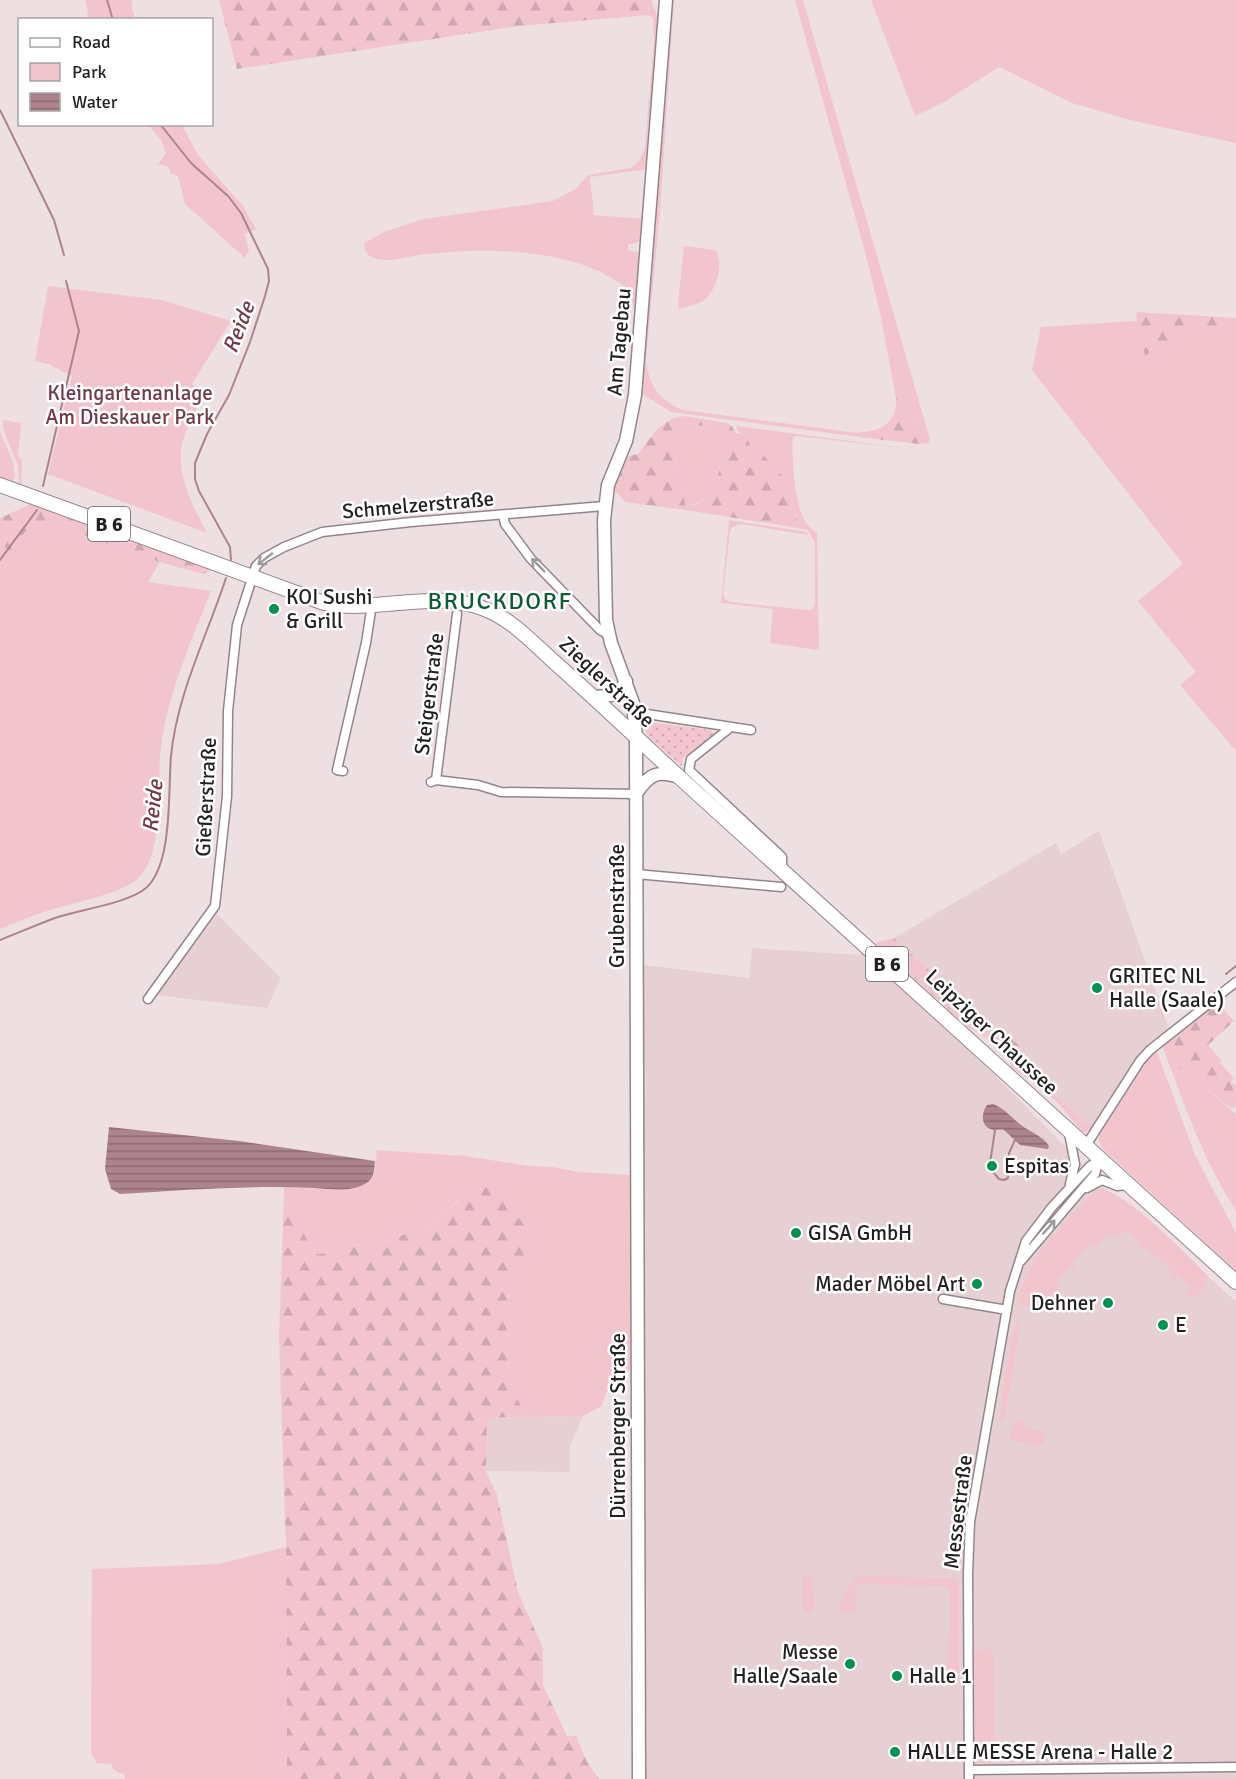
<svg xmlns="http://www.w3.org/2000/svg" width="1236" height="1779" font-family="Signika,sans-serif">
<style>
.built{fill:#e6d0d4}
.green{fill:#f2c5ce}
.forest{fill:url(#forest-firs)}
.park{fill:url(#park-dots)}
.water{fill:url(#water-rules)}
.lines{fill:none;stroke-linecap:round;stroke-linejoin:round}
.stream{stroke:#ad848c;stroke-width:2}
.street-casing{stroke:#928688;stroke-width:11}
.secondary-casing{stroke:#928688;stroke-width:15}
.primary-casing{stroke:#928688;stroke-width:16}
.street{stroke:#fff;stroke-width:8}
.secondary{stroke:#fff;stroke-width:12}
.primary{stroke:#fff;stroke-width:14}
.oneway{stroke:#9c9a9b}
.poi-dot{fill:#019252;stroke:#fff;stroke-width:2}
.labels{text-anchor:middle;stroke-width:5;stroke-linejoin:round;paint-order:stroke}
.shield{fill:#fff;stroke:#666263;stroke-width:1.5}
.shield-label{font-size:20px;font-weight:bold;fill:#241f20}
.street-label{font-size:21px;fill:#241f20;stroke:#fff}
.park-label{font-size:21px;fill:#723948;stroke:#fff}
.poi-label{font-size:21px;fill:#241f20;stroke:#fff;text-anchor:start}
.water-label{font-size:22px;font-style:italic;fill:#743a49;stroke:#fff}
.quarter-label{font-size:24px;letter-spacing:1.5px;fill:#0c5d34;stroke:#fff}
</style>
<defs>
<pattern id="forest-firs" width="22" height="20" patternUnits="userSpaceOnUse" patternTransform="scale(1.5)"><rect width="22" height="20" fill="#f2c5ce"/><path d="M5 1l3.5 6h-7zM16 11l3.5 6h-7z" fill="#cfa9b1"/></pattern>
<pattern id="park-dots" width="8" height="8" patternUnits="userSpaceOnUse" patternTransform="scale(1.5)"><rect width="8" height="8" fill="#f2c5ce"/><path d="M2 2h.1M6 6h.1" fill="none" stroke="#cfa9b1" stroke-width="1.8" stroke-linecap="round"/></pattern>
<pattern id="water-rules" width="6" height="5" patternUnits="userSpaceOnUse" patternTransform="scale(1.5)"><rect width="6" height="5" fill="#ad848c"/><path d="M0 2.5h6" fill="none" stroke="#8d6b72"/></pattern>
</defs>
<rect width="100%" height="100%" fill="#eddfe2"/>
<!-- built -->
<path class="built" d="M1099,831L1169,1029L1142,1052L1099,1120L1086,1123L1012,1057L1021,1047L991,1035L982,1028L983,1019L894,938L1056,843L1061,854Z
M217,914L281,978L267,1008L156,995Z
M752,948L859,955L862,952L989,1069L1106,1189L1236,1301V1779H643L641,1160L644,965L749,978Z
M583,1416L570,1446V1472L486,1471L487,1418Z"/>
<!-- green -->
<path class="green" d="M85,0H132V9L135,19H87L88,13Z
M648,0H651L660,23L649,169L590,177L594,215L645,219L644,240L628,245V250L641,253L639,307L633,305C632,301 632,295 630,292C625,285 615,280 608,276C558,248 483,248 427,254C412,255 392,263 377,259C367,257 365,252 364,243L386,231L424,219L553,201L576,189L588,175L630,168C640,163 642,156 645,147L654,41L653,18L649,15Z
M670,0H674L660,211L646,360C648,385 661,402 684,410L857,433L876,430V439L671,412L641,393Z
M795,0H803L929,436L896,398L881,317L865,252Z
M871,0H1236V143L1134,121L1072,103L999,67L944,102L915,116Z
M148,125H182L198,155L243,206L256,229L244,234L249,249L245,258L185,204L178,176L170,173L169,167L158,164L166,153L161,140Z
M684,246L715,250C725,263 716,292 703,301C696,305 687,306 680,309L678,305Z
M48,286L162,300L231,321L192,384L204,394C198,407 182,436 181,450C178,479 194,508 207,533L48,474L72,376L48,364L35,361Z
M1135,321L1231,327L1236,333V751L1180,685L1196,672L1138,601L1183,564L1032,370L1041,327Z
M2,420L21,423L18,456L22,460L21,486C17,478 20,470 17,462C11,448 4,435 2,420Z
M689,425C703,427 719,425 727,439L715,487L708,497L692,505V511L685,510C687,487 664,445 684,426Z
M736,426L911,449L797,436L793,437C791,456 795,503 804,519C807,526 812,529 817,533L819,650L770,643L773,609L721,603L729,520L807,532L808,535L741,524L732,527L730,532L723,593L725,599L731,602L806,610H812L815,604V543L808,530L797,528L795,511L784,477L772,466L763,454L751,447L745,434L738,432Z
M0,432C5,447 19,465 13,481L0,477Z
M44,522L160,562L148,582L211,591C191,642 168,693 161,747C156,784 166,854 137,879C119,895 71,903 47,911C31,916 16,923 0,929V544L10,551L25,532Z
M991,1035L1013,1052L1021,1047L1012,1057L1086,1123L1099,1120C1095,1126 1092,1133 1083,1132L1058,1103L1037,1085L1011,1067L1010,1059L1013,1055L997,1041L993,1045L986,1038Z
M1156,1049L1195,1155L1236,1233V1271L1103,1149L1098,1140L1101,1131L1137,1072Z
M1181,1067L1236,1114V1211C1207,1165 1189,1119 1171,1069Z
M377,1150L465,1156L530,1166L552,1167L578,1172L630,1175L632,1179L634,1365C627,1375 615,1379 609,1388C605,1393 604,1400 602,1406L583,1416L521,1417L520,1404L510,1383L505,1343L510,1310L507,1282L511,1273L526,1260L528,1229L511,1209L458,1200L436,1222L421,1231L335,1249L327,1253L318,1254L311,1247L284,1196V1187L345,1190L374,1175Z
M1099,1189C1125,1190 1188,1256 1208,1276C1204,1285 1202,1294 1191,1298L1186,1293L1190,1289L1177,1276L1173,1280L1169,1277L1173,1272L1144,1246L1140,1250L1137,1247L1141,1242L1126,1230L1122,1235L1105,1237L1095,1248L1090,1244L1072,1262L1078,1268L1076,1270L1071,1266L1056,1282L1060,1286L1041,1308L1036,1309L1021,1304L1018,1300C1029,1255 1062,1225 1093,1192Z
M1016,1321L1020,1327L1005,1418H1002L1001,1422H999L1009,1352Z
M1014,1420L1025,1422V1428L1045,1432L1043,1444L1037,1446L1010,1440Z
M286,1547L287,1779H125V1774L118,1773L112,1768V1764L97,1763L91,1753L92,1569L219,1564Z
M803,1575L812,1578L815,1608L812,1612H803Z
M860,1576L957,1578L959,1587V1674L954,1677L941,1664L948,1667L950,1592L945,1586L858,1584L856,1587V1611L854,1613L838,1612C841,1601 849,1583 860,1576Z
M979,1649H993L995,1766L981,1763L974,1749L973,1655Z"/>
<!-- forest -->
<path class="forest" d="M219,0H648L649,15L519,26L237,69Z
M1137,312L1236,318V335L1230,329L1188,326L1145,356L1136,315Z
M896,398L929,436L930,443L920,444L876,439V430C891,423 897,415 896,398Z
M684,416L727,423L732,426L735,433L745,434L751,447L763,454L772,466L784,477L795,511L797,528L692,511V506L708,497L715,487L727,439C719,426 698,424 684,426C664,446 687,487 685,510L625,502L612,487C619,469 617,457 638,454C651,438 661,418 684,416Z
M31,504L212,570L203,574L160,562L44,522L25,532L10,551L0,544V518Z
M894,938L983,1019L982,1028L991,1035L998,1028L1021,1047L1013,1053L991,1035L986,1038L969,1028L875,943Z
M1221,1007L1234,1021L1208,1045L1222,1061L1220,1063L1234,1078L1231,1081L1236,1087V1106L1232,1109L1181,1068L1171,1069L1162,1046L1208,1009Z
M482,1178L507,1184L511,1209L528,1229L531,1246L526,1260L512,1273L507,1282L510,1310L505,1343L510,1383L520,1404L521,1417L487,1418L486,1471L497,1495L518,1592L543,1648V1685L567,1736H576L587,1762L599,1779H287L286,1547L279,1338L284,1196L311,1247L318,1254L327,1253L335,1249L421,1231L436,1222Z"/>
<!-- park -->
<path class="park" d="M648,722L711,730L714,734L683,758L682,766L648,736L645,727Z"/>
<!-- water -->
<path class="water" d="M993,1104C1004,1108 1012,1118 1021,1125C1031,1133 1042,1135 1049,1146L1048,1149L1020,1145L1004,1130C1001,1129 997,1130 994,1130C980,1128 981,1113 987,1105Z
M109,1127L239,1141L375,1161C374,1169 375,1176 368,1182C353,1193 331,1189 314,1188C249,1185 184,1190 120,1194L111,1189L105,1169Z"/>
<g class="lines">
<!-- stream -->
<path class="stream" d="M107,0L113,20
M0,110L54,220L64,255
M160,124L191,163L228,196L241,213L268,269L269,281L265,296L250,342L229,395L207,434L195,463V479L199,491L230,547L231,560
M43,486L79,331L66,281
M0,560L37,510
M0,940C18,933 36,925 55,918C78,910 129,903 146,888C173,864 168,791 171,756C177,694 207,636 226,578
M1226,974L1236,966
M995,1130L989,1170L994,1173L999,1179L1004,1180L1008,1178L1009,1153L1015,1140"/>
<defs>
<path id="street" d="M503,515L505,524L531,559L600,630L609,635
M634,712L751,730
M731,727L691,759L689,770L782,857V869
M343,771L337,770L366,643L372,604
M436,780L457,614
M431,782L436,780L478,785L501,792L637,794
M636,874L781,887
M148,999L215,906L227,796L228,711L237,625L256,566L264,558L284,547L322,532L411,522L604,506
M1069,1133L1075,1164L1070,1184
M1085,1147L1140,1061L1150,1050L1236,982
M1087,1188L1102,1180L1117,1186L1127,1185
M1021,1261L1095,1174L1099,1160
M943,1299L1007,1310
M969,1770L1236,1767
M969,1779L968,1574L970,1522L1010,1291L1026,1241L1052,1207L1090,1166L1099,1160"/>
<path id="secondary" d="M594,697C609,696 619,696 626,681
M637,792C650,774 657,770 679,777
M639,1779L636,738L633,703L611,643L606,620L604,520L608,485L626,441L635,395L666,0"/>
<path id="primary" d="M0,485L324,603C375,614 432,589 482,608C510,618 530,640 552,660C595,698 636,737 678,776C864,944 1050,1113 1236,1282"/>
</defs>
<!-- street casing -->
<use href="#street" class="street-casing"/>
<!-- secondary casing -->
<use href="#secondary" class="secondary-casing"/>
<!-- primary casing -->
<use href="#primary" class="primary-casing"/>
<!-- street -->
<use href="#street" class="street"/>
<!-- secondary -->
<use href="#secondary" class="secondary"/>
<!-- primary -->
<use href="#primary" class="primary"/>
</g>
<!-- one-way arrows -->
<defs><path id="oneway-shaft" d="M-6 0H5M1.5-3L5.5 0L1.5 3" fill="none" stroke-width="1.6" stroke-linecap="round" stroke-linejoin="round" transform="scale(1.5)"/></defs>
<g class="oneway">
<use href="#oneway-shaft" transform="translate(265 559) rotate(142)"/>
<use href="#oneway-shaft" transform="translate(538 565) rotate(-135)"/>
<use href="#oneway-shaft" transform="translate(1049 1227) rotate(-49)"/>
</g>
<!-- markers -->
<g class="poi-dot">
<circle cx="274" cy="609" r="6"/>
<circle cx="1097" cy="988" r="6"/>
<circle cx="992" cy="1166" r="6"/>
<circle cx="796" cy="1233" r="6"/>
<circle cx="977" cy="1284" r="6"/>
<circle cx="1108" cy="1303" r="6"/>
<circle cx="1163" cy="1325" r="6"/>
<circle cx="850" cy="1664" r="6"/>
<circle cx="897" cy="1676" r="6"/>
<circle cx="895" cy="1752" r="6"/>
</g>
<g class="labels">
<!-- shield labels -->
<g class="shield">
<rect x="88" y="507" width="42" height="34" rx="4.5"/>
<rect x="866" y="947" width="42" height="34" rx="4.5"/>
</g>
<g class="shield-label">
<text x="109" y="531">B 6</text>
<text x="887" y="971">B 6</text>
</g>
<!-- street labels -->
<g class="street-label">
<text transform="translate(619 342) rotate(-85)" y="7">Am Tagebau</text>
<text transform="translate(418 505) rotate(-5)" y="7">Schmelzerstraße</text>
<text transform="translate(607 682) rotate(43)" y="7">Zieglerstraße</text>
<text transform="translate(429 694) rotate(-83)" y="7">Steigerstraße</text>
<text transform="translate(206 797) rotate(-87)" y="7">Gießerstraße</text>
<text transform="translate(617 906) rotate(-90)" y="7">Grubenstraße</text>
<text transform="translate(992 1032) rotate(43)" y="7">Leipziger Chaussee</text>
<text transform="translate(618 1426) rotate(-90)" y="7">Dürrenberger Straße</text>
<text transform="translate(958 1512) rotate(-83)" y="7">Messestraße</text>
</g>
<!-- park labels -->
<g class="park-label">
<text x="130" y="400">Kleingartenanlage<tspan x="130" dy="24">Am Dieskauer Park</tspan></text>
</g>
<!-- poi labels -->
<g class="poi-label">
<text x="286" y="604">KOI Sushi<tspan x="286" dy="24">&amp; Grill</tspan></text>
<text x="1109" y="983">GRITEC NL<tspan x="1109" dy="24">Halle (Saale)</tspan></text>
<text x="1004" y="1173">Espitas</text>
<text x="808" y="1240">GISA GmbH</text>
<text x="965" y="1291" text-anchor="end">Mader Möbel Art</text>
<text x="1096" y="1310" text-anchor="end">Dehner</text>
<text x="1175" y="1332">E</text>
<text x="838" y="1659" text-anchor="end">Messe<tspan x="838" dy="24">Halle/Saale</tspan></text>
<text x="909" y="1683">Halle 1</text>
<text x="907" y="1759">HALLE MESSE Arena - Halle 2</text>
</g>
<!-- water labels -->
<g class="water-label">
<text transform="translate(238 327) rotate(-69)" y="8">Reide</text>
<text transform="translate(152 806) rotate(-84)" y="8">Reide</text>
</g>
<!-- quarter labels -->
<g class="quarter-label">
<text x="500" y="609">BRUCKDORF</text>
</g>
</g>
<!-- legend -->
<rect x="18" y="18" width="195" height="108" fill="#ffffff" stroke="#a7a5a6" stroke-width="1.5"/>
<rect x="30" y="38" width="30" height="9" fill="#ffffff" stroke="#a7a5a6" stroke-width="1.5"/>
<text x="72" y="48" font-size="18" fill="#241f20">Road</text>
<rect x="30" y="63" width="30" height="18" fill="#f2c5ce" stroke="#a7a5a6" stroke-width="1.5"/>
<text x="72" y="78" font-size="18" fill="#241f20">Park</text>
<rect x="30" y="93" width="30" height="18" fill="url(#water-rules)" stroke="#a7a5a6" stroke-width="1.5"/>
<text x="72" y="108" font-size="18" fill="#241f20">Water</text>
</svg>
